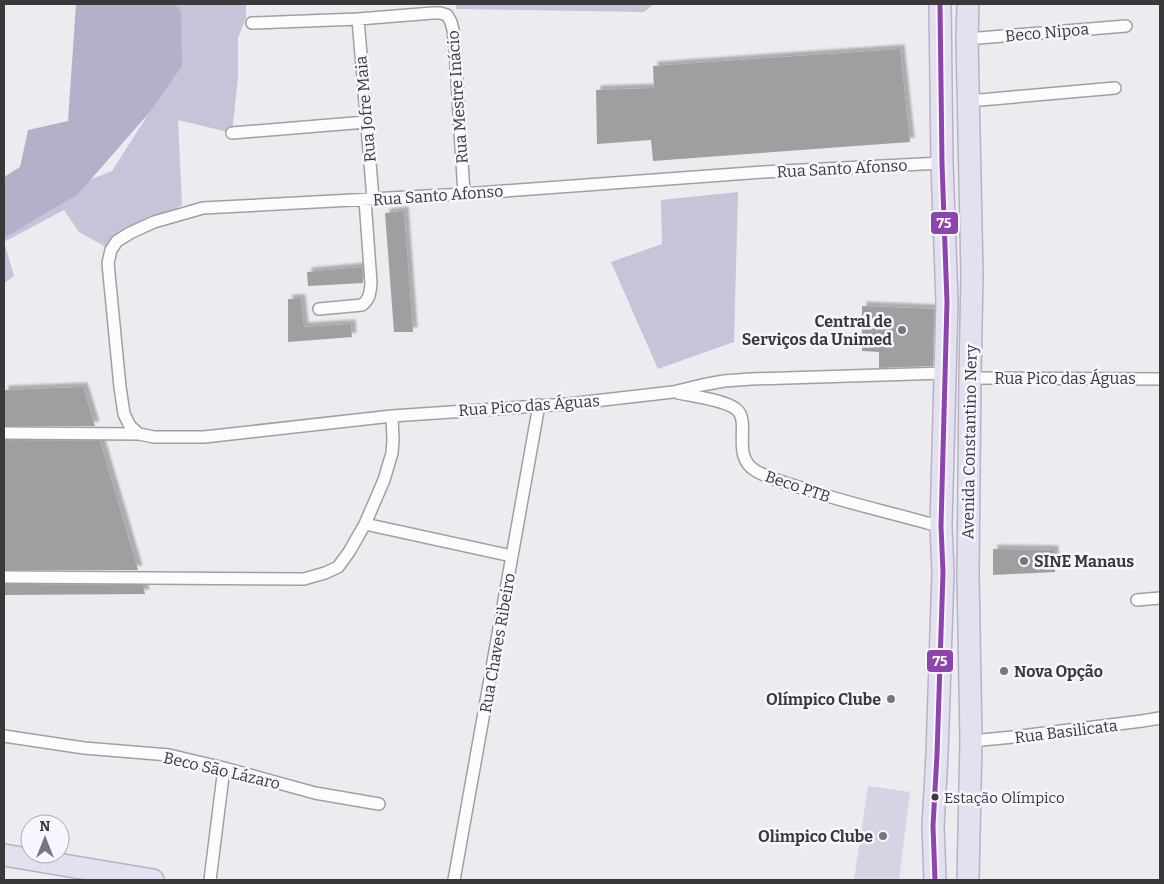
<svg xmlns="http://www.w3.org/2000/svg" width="1164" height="884" font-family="Bitter,serif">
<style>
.green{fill:#d6d4e4}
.forest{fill:#c6c4d9}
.water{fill:#b3b1ca}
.building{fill:#9f9fa2;filter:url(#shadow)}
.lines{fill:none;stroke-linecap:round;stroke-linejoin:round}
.street-casing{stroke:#a0a0a4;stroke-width:14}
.highway-casing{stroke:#b6b3c4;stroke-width:24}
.street{stroke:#fcfcfd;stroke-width:11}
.highway{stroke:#e3e1ef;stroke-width:21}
.bus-1-casing{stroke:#f7f6ff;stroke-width:9}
.bus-1{stroke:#8e44ad;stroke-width:5}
.poi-dot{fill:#77777b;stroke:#f7f6ff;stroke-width:2}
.bus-dot{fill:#39393c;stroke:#f7f6ff;stroke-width:2}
.labels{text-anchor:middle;stroke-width:5;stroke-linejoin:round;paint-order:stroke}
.bus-label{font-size:15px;fill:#39393c;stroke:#f7f6ff;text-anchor:start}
.street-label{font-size:16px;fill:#39393c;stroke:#f7f6ff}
.poi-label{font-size:16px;font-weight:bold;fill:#39393c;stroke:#f7f6ff;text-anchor:end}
.line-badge{stroke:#f7f6ff;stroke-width:2}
.badge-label{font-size:14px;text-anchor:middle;font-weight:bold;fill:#fff}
</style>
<defs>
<filter id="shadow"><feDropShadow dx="4.5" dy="-4.5" stdDeviation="1" flood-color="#0004"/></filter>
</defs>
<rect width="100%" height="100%" fill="#ebebf0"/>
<!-- green -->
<path class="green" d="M868,786L910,792L899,880H854Z"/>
<!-- forest -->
<path class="forest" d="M175,4H246V18L238,38V77L232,133L178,120L182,205L106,247L79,232L64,210L4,242L14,276L4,283V215L112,171L149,113L181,11Z
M456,4H654L644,12L456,9Z
M738,192L734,342L658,369L611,262L662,244L661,200Z"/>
<!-- water -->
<path class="water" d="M76,4H175L181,11L182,66L149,113L78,194L4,238V177L20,167L28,130L68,121Z"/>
<!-- building -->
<path class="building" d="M900,49L910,142L653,161L651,140L597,144L596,90L654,88L653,66Z
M404,211L413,332H394L385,213Z
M362,267L363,283L308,286L307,272Z
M288,299H301L304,327L351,324L352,337L288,342Z
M862,306L934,309L933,366L879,368V352L862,351Z
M83,387L95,426H4V390Z
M4,440L100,441L138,570H4Z
M993,549L1054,550L1055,572L993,575Z
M4,584L143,585L145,594L4,595Z"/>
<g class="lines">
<defs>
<path id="street" d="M358,19L373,199
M252,23L358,19L433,13H440L447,15L451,22L453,30L455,48L464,194
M967,39L1126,26
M969,101L1115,88
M232,133L366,122
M942,163L763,172L464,194L203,208L154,222L130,233L117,241L111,250L108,263L120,387L124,414L130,426L139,434L154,437H204L392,416L568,404L673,392L702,385L724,381L751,379L945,373
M319,309L362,305C370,299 370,292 371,283L365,200
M970,378L1160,379
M678,393C693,396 725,400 736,409C752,421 730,456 756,471C770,479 786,483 802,488C843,502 885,511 927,523L941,526
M4,433L139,434
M365,524L512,556
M4,577L304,579L325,573L338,567L349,552L365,524L384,480L392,453L393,440L392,416
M1137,600L1160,598
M4,736L84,748L169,755L224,768L315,793L379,804
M971,741L1013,737L1142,721L1160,718
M210,880L224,768
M454,880L539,405"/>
<path id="highway" d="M968,4L967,39L972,274L970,378L968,573L971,741L968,880
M4,855L153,880
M935,880L933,826L937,755L943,572L941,526L947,302L942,163L940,4"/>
</defs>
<!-- street casing -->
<use href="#street" class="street-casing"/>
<!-- highway casing -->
<use href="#highway" class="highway-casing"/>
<!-- street -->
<use href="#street" class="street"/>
<!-- highway -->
<use href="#highway" class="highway"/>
<defs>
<path id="bus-1" d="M935,880L933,826L937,755L943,572L941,526L947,302L942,163L940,4"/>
</defs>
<!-- bus-1 casing -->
<use href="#bus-1" class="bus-1-casing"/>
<!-- bus-1 -->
<use href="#bus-1" class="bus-1"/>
</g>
<!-- markers -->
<g class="poi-dot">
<circle cx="902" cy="330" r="5"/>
<circle cx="1024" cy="561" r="5"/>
<circle cx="1004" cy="671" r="5"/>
<circle cx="891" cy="699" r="5"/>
<circle cx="883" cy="836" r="5"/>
</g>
<circle class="bus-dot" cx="935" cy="797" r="4.5"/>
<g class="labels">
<!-- bus labels -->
<g class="bus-label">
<text x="944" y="803">Estação Olímpico</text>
</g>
<!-- street labels -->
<g class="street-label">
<text transform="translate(1047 32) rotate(-5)" y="6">Beco Nipoa</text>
<text transform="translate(457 97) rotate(-94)" y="6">Rua Mestre Inácio</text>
<text transform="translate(365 109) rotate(-95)" y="6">Rua Jofre Maia</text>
<text transform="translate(842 168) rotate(-3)" y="6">Rua Santo Afonso</text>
<text transform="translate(438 195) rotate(-4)" y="6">Rua Santo Afonso</text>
<text x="1065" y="384">Rua Pico das Águas</text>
<text transform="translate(529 405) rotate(-4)" y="6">Rua Pico das Águas</text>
<text transform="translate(969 442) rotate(-89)" y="6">Avenida Constantino Nery</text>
<text transform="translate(798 486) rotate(19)" y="6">Beco PTB</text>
<text transform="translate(497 643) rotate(-80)" y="6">Rua Chaves Ribeiro</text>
<text transform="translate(1066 731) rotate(-7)" y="6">Rua Basilicata</text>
<text transform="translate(222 770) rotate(13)" y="6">Beco São Lázaro</text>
</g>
<!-- poi labels -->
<g class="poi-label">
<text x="892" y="327">Central de<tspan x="892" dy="18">Serviços da Unimed</tspan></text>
<text x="1034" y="567" text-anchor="start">SINE Manaus</text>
<text x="1014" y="677" text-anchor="start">Nova Opção</text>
<text x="881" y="705">Olímpico Clube</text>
<text x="873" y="842">Olimpico Clube</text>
</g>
</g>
<g class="line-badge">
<rect x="930" y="211" width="29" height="24" rx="5" fill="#8e44ad"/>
<rect x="926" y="649" width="28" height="24" rx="5" fill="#8e44ad"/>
</g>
<g class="badge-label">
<text x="944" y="228">75</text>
<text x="940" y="666">75</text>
</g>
<!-- border -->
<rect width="1164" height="884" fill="none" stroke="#39393c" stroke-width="10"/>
<!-- north arrow -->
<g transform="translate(45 839)"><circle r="24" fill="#f7f6ff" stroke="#abaab1"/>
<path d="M0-4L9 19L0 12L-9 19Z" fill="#77777b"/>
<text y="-8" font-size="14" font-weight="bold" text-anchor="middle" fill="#39393c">N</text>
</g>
</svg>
